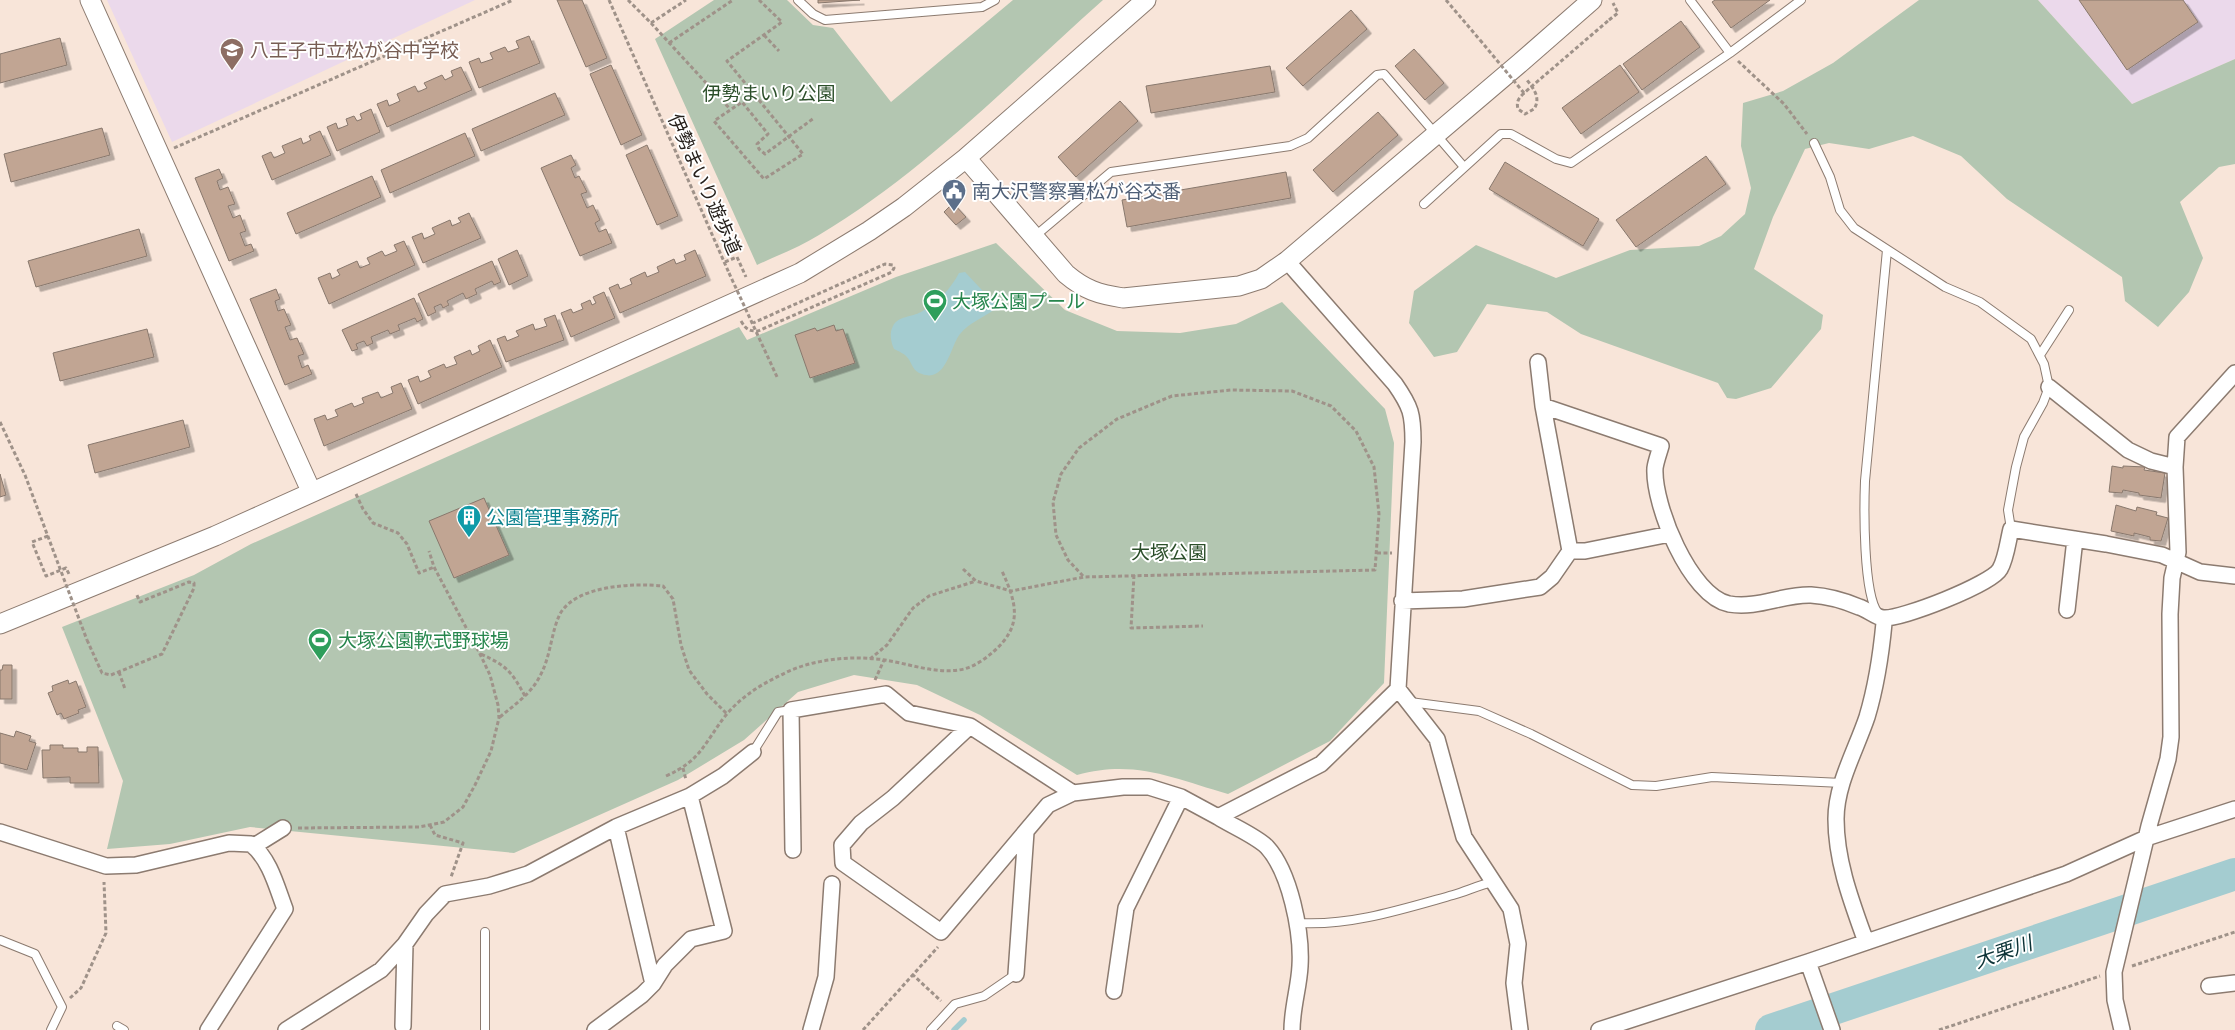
<svg xmlns="http://www.w3.org/2000/svg" width="2235" height="1030" font-family="Jost,'Noto Sans JP',sans-serif">
<style>
.education{fill:#ebd9eb}
.green{fill:#b3c6b1}
.water{fill:#a4ccd0}
.lines{fill:none;stroke-linecap:round;stroke-linejoin:round}
.stream{stroke:#a4ccd0;stroke-width:5.5}
.river{stroke:#a4ccd0;stroke-width:32}
.building{fill:#c1a593;stroke:#88786d;filter:url(#shadow)}
.service-casing{stroke:#8c7b70;stroke-width:10}
.minor-casing{stroke:#8c7b70;stroke-width:18}
.tertiary-casing{stroke:#8c7b70;stroke-width:21}
.path{stroke:#9f9289;stroke-width:3;stroke-dasharray:4 2.5;stroke-linecap:butt}
.service{stroke:#fff;stroke-width:8}
.minor{stroke:#fff;stroke-width:15}
.tertiary{stroke:#fff;stroke-width:19}
.path-bridge{stroke:#9f9289;stroke-width:3;stroke-dasharray:4 2.5;stroke-linecap:butt}
.labels{text-anchor:middle;stroke-width:4;stroke-linejoin:round;paint-order:stroke}
.education-label{font-size:19px;fill:#785e54;stroke:#fff;text-anchor:start}
.park-label{font-size:19px;fill:#2b4e29;stroke:#fff}
.street-label{font-size:19px;fill:#26201b;stroke:#fff}
.service-label{font-size:19px;fill:#4e5e75;stroke:#fff;text-anchor:start}
.leisure-label{font-size:19px;fill:#27864d;stroke:#fff;text-anchor:start}
.culture-label{font-size:19px;fill:#0d838f;stroke:#fff;text-anchor:start}
.water-label{font-size:20px;font-style:italic;fill:#0b3236;stroke:#fff}
</style>
<defs>
<filter id="shadow"><feDropShadow dx="4.5" dy="4.5" stdDeviation="0" flood-color="#0004"/></filter>
</defs>
<rect width="100%" height="100%" fill="#f8e5d9"/>
<!-- education -->
<path class="education" d="M107,0H475L172,142Z
M2038,0H2235V59L2132,104Z"/>
<!-- green -->
<path class="green" d="M714,0H787L813,25L833,28L891,102L1013,0H1103C1012,81 924,172 819,235C800,247 778,255 757,265L655,39Z
M1919,0H2038L2132,104L2235,59V164L2219,167L2180,202L2203,258L2189,292L2158,327L2125,301L2122,277L2007,199L1961,156L1913,136L1869,149L1829,143L1805,149L1773,217L1754,269L1823,315L1821,329L1771,388L1736,399L1727,398L1718,383L1581,334L1547,312L1487,304L1457,352L1434,357L1409,323L1414,291L1476,245L1556,278L1630,250L1699,246L1721,236L1745,214L1751,188L1741,146L1743,103L1783,91L1833,63Z
M996,243L1065,310L1117,331L1180,333L1236,324L1282,302L1385,409L1394,443L1384,683L1330,741L1228,794C1173,778 1134,759 1077,775L980,715L917,685L854,675L798,692L744,740L678,780L514,853L250,827L170,844L107,849L123,781L62,627L194,575L251,544L739,327L747,340L896,277Z"/>
<!-- water -->
<path class="water" d="M965,272L995,304V309C983,318 970,322 960,334C950,347 946,383 922,374C912,371 913,364 907,357C905,354 898,351 894,349C891,342 889,333 893,326C898,316 912,317 921,312C938,302 950,290 959,273Z"/>
<g class="lines">
<!-- stream -->
<path class="stream" d="M954,1030L964,1020"/>
<!-- river -->
<path class="river" d="M1771,1030L2235,874"/>
</g>
<!-- building -->
<path class="building" d="M557,0H582L607,58L586,67Z
M818,0H860L818,3Z
M1715,0H1770L1731,28L1712,2Z
M2079,0H2183L2198,22L2127,70Z
M1351,10L1367,29L1303,86L1286,68Z
M1681,21L1700,47L1642,90L1623,64Z
M529,36L540,63L479,88L469,62L479,58L481,63L493,59L490,53L505,47L508,52L519,48L516,41Z
M60,38L67,65L0,83V54Z
M1414,49L1444,83L1425,100L1395,66Z
M611,65L642,135L621,145L590,74Z
M1620,65L1639,92L1581,134L1562,108Z
M1270,66L1275,92L1151,113L1146,86Z
M461,67L472,90L387,127L377,104L387,100L389,106L400,101L397,94L415,86L418,92L427,88L424,83L442,75L445,80L453,76L451,71Z
M555,93L565,115L481,151L472,129Z
M1120,101L1138,121L1076,177L1058,157Z
M371,109L380,132L337,151L327,127L336,123L338,129L348,125L346,119L354,116L357,121L362,119L360,114Z
M1378,112L1398,135L1333,192L1313,170Z
M102,128L110,155L11,182L4,154Z
M320,131L331,155L272,180L262,156L271,152L274,158L285,153L282,146L301,138L303,144L311,140L309,136Z
M465,133L475,156L390,193L381,170Z
M647,145L678,216L657,225L626,155Z
M571,155L576,165L571,168L575,178L579,176L587,192L581,194L587,208L593,205L600,220L595,223L599,232L606,229L612,243L580,256L541,168Z
M1706,156L1726,184L1636,247L1616,220Z
M1505,162L1599,219L1583,246L1489,189Z
M219,169L223,178L217,181L220,190L228,187L235,204L228,206L233,218L240,215L246,231L240,233L245,246L251,244L254,251L229,261L195,178Z
M1286,172L1291,198L1127,227L1122,200Z
M372,176L381,197L296,234L287,213Z
M953,203L966,217L956,225L944,212Z
M469,213L481,238L423,263L412,237L422,233L424,239L435,234L432,228L450,220L452,226L461,222L458,218Z
M139,229L147,256L36,287L28,261Z
M404,241L415,265L329,304L318,278L330,273L332,279L340,275L337,270L357,261L360,268L370,264L367,258L382,251L385,256L397,251L394,245Z
M517,250L528,276L509,285L498,259Z
M695,250L706,276L620,313L609,288L618,284L620,289L632,284L630,279L645,272L647,277L659,272L657,267L674,259L676,264L686,260L684,255Z
M492,261L501,282L494,285L492,281L475,289L477,294L466,299L463,293L447,301L449,305L443,308L441,304L434,307L436,312L428,316L418,294Z
M276,289L280,299L275,301L278,311L284,309L291,325L285,327L290,340L297,338L304,354L298,356L302,368L308,365L312,374L285,385L250,299Z
M604,292L615,318L571,337L561,313L571,309L573,313L583,309L581,304L590,300L592,305L596,303L593,297Z
M414,298L423,319L417,322L415,318L398,325L400,330L390,334L388,330L371,337L373,343L367,346L364,341L356,344L358,349L352,351L342,330Z
M555,315L564,340L506,362L497,339L505,336L507,341L519,336L516,331L533,324L535,330L547,326L544,319Z
M834,325L836,331L843,329L855,363L810,378L795,335L815,328L817,331Z
M147,329L154,357L60,381L53,353Z
M490,340L502,367L418,404L408,380L418,376L420,382L431,377L428,371L444,364L446,368L457,364L454,357L470,350L472,355L480,351L478,346Z
M401,383L412,409L324,446L314,419L325,415L327,420L338,416L335,410L352,403L354,407L364,403L362,398L378,392L381,398L393,393L391,387Z
M183,420L190,447L95,473L88,445Z
M2112,466L2123,468V466L2145,467L2144,470L2165,473L2161,498L2139,495V493L2123,490L2122,493L2109,492Z
M0,474L6,495L0,497Z
M484,498L509,555L454,578L429,521Z
M2116,505L2136,511L2137,507L2157,512L2156,515L2168,518L2161,541L2150,540V537L2134,533V536L2111,531Z
M3,665H12V699H0V670H2Z
M68,680L69,684L76,681L86,707L78,710L79,713L64,719L61,713L57,715L48,693L53,691L52,686Z
M16,731L31,736L29,741L36,743L27,770L0,763V733L14,737Z
M50,745H63V748H78V752H87V747H98L99,783H70V777L43,778L42,750H50Z"/>
<g class="lines">
<defs>
<path id="service" d="M798,0L813,14L825,20L982,7L995,0
M1690,0L1730,53
M1814,143L1830,177L1840,210L1854,228L1945,287L1980,302L2031,339L2044,364L2049,387L2043,403L2024,437L2016,467L2008,510L2011,529
M1424,204L1501,134H1511L1556,159L1571,163L1730,53L1801,0
M1034,237L1111,172L1290,146L1308,138L1377,75L1384,74L1464,167
M2040,355L2069,310
M1878,613C1863,594 1864,507 1865,481L1887,250
M1410,702L1479,711L1531,734L1632,785L1656,786L1712,777L1842,783
M753,752L778,712L791,710
M1299,923C1351,926 1403,909 1453,895C1467,891 1479,885 1493,882
M0,940L35,954L62,1007L51,1030
M117,1026L124,1030
M485,1030V932
M931,1030L955,1004L984,996L1016,974"/>
<path id="minor" d="M2049,387L2128,450L2151,461L2175,467
M1543,406L1661,446C1659,453 1656,461 1655,468C1653,505 1690,596 1729,604C1758,609 1783,594 1811,595C1827,596 1845,601 1859,607C1867,609 1875,617 1883,618C1900,620 1992,584 2000,569C2006,559 2008,541 2011,529L2106,544L2162,555L2200,572L2235,576
M1570,551H1585L1670,534
M1402,601L1463,599L1540,587L1552,577L1570,551L1543,406L1538,362
M2067,610L2075,539
M1398,689L1437,739L1464,837L1511,909L1518,944L1514,983L1520,1030
M970,726L893,798L861,823L842,845L843,863L941,932L1048,805L1073,793L1123,787H1149L1181,797L1218,817L1321,764L1398,689L1413,442C1413,414 1411,407 1395,384L1287,261
M1218,817C1232,826 1256,836 1267,847C1290,872 1302,932 1300,966C1299,987 1292,1008 1292,1030
M616,827L653,984
M0,832L106,866L136,865L229,843L251,844C270,859 277,888 285,909L208,1030
M254,846L283,828
M793,850L791,710L886,694L909,713L970,726L1073,793
M1866,942C1852,903 1836,862 1836,819C1836,784 1856,750 1867,717C1876,687 1881,655 1884,623L1883,618
M1808,962L1832,1030
M1016,974L1026,832
M2209,986L2235,983
M1114,991L1126,908L1181,797
M403,1026L405,944
M286,1030L381,970L405,944L426,914L445,894L489,886L528,874L616,827L690,796L723,776L753,752
M595,1030L642,995L653,984L665,965L691,939L724,931L690,796
M811,1030L826,977L832,884
M1599,1030L1808,962L2066,874L2146,838L2235,809
M2122,1030L2115,1000L2114,972L2149,826L2168,759L2171,737L2170,614L2172,578L2178,552L2175,467L2177,437L2235,373"/>
<path id="tertiary" d="M90,0L311,491
M966,158L1066,274C1085,290 1098,294 1123,298L1239,286L1261,279L1287,261L1520,63L1592,0
M0,624L215,536L800,273L869,231L904,207L966,158L1146,0"/>
</defs>
<!-- service casing -->
<use href="#service" class="service-casing"/>
<!-- minor casing -->
<use href="#minor" class="minor-casing"/>
<!-- tertiary casing -->
<use href="#tertiary" class="tertiary-casing"/>
<!-- path -->
<path class="path" d="M609,0L729,273
M628,0L651,23L686,0
M759,0L782,22L727,61L803,154L764,179L714,121L742,102L768,134L757,144L759,149L765,154L814,118
M1446,0L1480,40
M1609,20L1618,13L1613,3
M651,23L730,109
M764,35L779,51
M669,43L733,0
M1738,61L1784,104L1807,134
M1524,93C1519,98 1516,101 1518,109L1525,114L1534,109C1541,98 1534,89 1527,80
M174,148L513,0
M725,262L737,257L746,277
M741,321C746,329 748,331 758,331L892,272L894,268L893,265L885,264L753,323
M0,422L25,475L59,566
M356,494L363,509L373,523L398,533L407,544L419,573L434,567
M48,536L32,542L46,576L66,568L69,574
M1377,553H1392
M963,569L976,581L1011,591L1084,577L1375,570L1379,514L1374,467L1356,431L1331,406L1292,391L1231,390L1172,396L1117,419L1079,448L1061,474L1053,502L1056,535L1068,560L1084,577
M1134,575L1131,628L1203,626
M87,640L102,673L111,675L162,654L194,588V583L189,582L140,602L136,593
M481,654C507,666 511,671 525,696
M870,659L887,645L913,608L929,596L976,581
M119,672L125,689
M875,680L884,660
M500,717C514,705 531,694 540,676C551,656 551,632 560,614C576,585 634,583 663,586L673,599L681,645L689,670L707,694L727,714
M683,768L686,780
M666,776C702,760 704,743 726,715C741,697 760,685 781,675C811,659 851,655 885,660C910,664 938,675 964,669C975,666 985,659 993,652C1023,626 1017,604 1002,571
M430,825L435,835L463,843L451,877
M298,828L419,827L444,822L463,807L475,785L491,751L499,718L498,705L490,675L480,654L434,567L429,551
M2132,966L2235,932
M912,974L941,1001
M70,998L81,988L106,933L104,882
M863,1030L938,947
M1939,1030L2100,976"/>
<!-- service -->
<use href="#service" class="service"/>
<!-- minor -->
<use href="#minor" class="minor"/>
<!-- tertiary -->
<use href="#tertiary" class="tertiary"/>
<!-- path-bridge -->
<path class="path-bridge" d="M1480,40L1524,93L1609,20
M729,273L778,379
M59,566L87,640"/>
</g>
<!-- icons -->
<defs>
<symbol id="school-pin" viewBox="-11 -11 22 30"><path d="M0 17L-7.5 6A9.5 9.5 0 1 1 7.5 6Z" fill="#8d6e63" stroke="#fff"/><path d="M0-5L7-2L0 1L-7-2ZM-4 1L0 2.5L4 1V4Q0 6-4 4Z" fill="#fff"/></symbol>
<symbol id="civic-pin" viewBox="-11 -11 22 30"><path d="M0 17L-7.5 6A9.5 9.5 0 1 1 7.5 6Z" fill="#5c6f8a" stroke="#fff"/><path d="M-.6-6.5H3V-4.5H.6V-3L4-1V1h2V6H-6V1h2V-1L-.6-3ZM-1.2 2.5V6h2.4V2.5Z" fill="#fff"/></symbol>
<symbol id="stadium-pin" viewBox="-11 -11 22 30"><path d="M0 17L-7.5 6A9.5 9.5 0 1 1 7.5 6Z" fill="#2e9e5b" stroke="#fff"/><path d="M0-5a6.5 5 0 1 0 0 10a6.5 5 0 1 0 0-10ZM-3.5-1.8h7v3.6h-7Z" fill="#fff"/></symbol>
<symbol id="building-pin" viewBox="-11 -11 22 30"><path d="M0 17L-7.5 6A9.5 9.5 0 1 1 7.5 6Z" fill="#0f9aa8" stroke="#fff"/><path d="M-4-6H4V6H1V3H-1V6H-4ZM-2.5-4.3h1.7v1.8h-1.7ZM.8-4.3h1.7v1.8H.8ZM-2.5-1h1.7V.8h-1.7ZM.8-1h1.7V.8H.8Z" fill="#fff"/></symbol>
</defs>
<g fill-rule="evenodd">
<use href="#school-pin" x="218" y="36" width="28" height="38"/>
<use href="#civic-pin" x="940" y="177" width="28" height="38"/>
<use href="#stadium-pin" x="921" y="287" width="28" height="38"/>
<use href="#building-pin" x="455" y="503" width="28" height="38"/>
<use href="#stadium-pin" x="306" y="626" width="28" height="38"/>
</g>
<g class="labels">
<!-- education labels -->
<g class="education-label">
<text x="250" y="57">八王子市立松が谷中学校</text>
</g>
<!-- park labels -->
<g class="park-label">
<text x="769" y="100">伊勢まいり公園</text>
<text x="1169" y="559">大塚公園</text>
</g>
<!-- street labels -->
<g class="street-label">
<text transform="translate(705 184) rotate(66)" y="7">伊勢まいり遊歩道</text>
</g>
<!-- service labels -->
<g class="service-label">
<text x="972" y="198">南大沢警察署松が谷交番</text>
</g>
<!-- leisure labels -->
<g class="leisure-label">
<text x="952" y="308">大塚公園プール</text>
<text x="338" y="647">大塚公園軟式野球場</text>
</g>
<!-- culture labels -->
<g class="culture-label">
<text x="486" y="524">公園管理事務所</text>
</g>
<!-- water labels -->
<g class="water-label">
<text transform="translate(2003 952) rotate(-19)" y="7">大栗川</text>
</g>
</g>
</svg>
